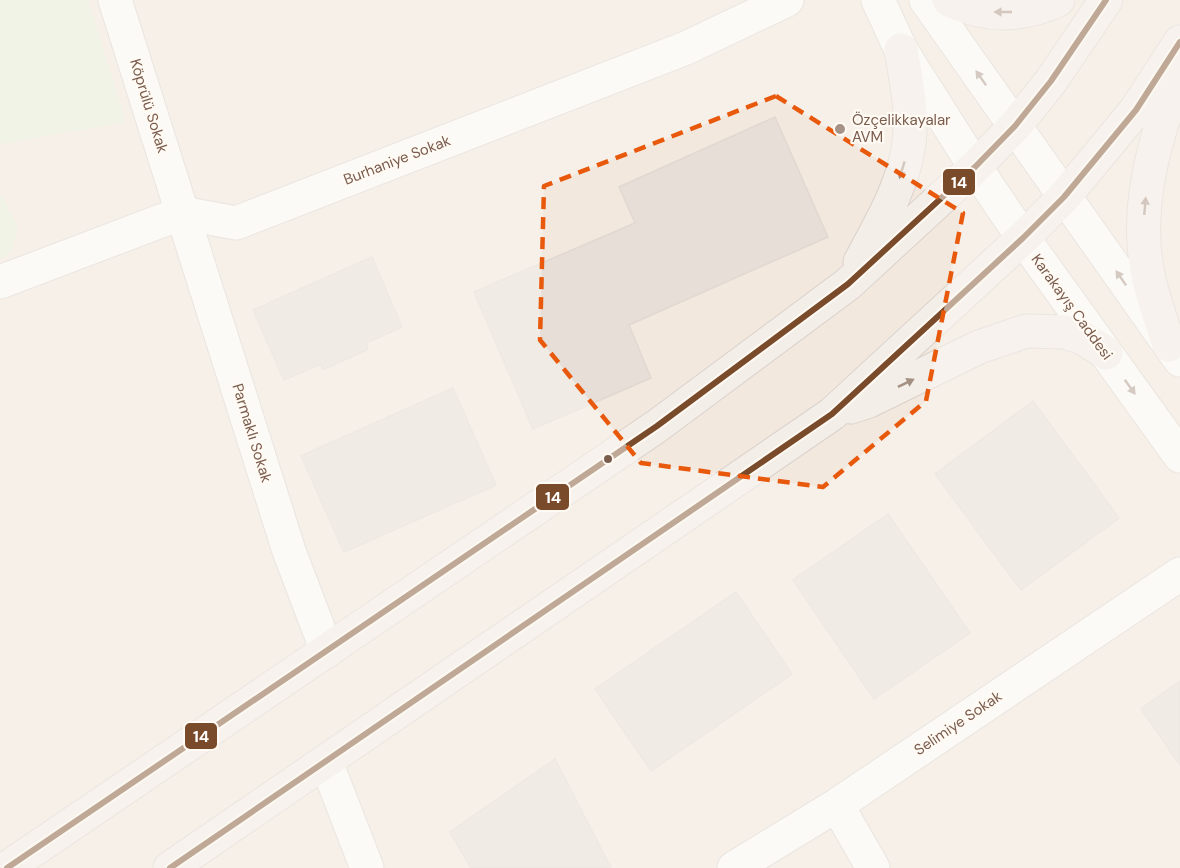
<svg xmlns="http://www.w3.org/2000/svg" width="1180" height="868" font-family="'DM Sans',sans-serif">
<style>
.residential{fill:#f2e8de}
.green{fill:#e7f0db}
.building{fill:#e6ded7;stroke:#e2d8d2;stroke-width:1.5}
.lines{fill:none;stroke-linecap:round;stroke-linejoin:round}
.street-casing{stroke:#d7d1cb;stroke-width:35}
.secondary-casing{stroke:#d9d2cb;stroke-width:35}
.primary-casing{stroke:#dad1cc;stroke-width:35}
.street{stroke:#fefefd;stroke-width:33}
.secondary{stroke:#fefefd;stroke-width:33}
.primary{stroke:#f3eee8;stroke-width:33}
.bus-1-casing{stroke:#fffaf3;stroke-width:10}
.bus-1{stroke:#7a4b2a;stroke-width:6}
.oneway{fill:#a48f83}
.oneway2{fill:#a8958b}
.marked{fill:none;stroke:#e8590c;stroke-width:4.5;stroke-dasharray:12 8;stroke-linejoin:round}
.poi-dot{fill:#a69286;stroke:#fffaf3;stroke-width:2}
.bus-dot{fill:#7a5c4d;stroke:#fffaf3;stroke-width:2}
.labels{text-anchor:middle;stroke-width:4.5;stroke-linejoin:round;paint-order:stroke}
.street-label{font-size:15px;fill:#7a5c4d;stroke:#fffaf3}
.poi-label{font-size:15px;fill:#7a5c4d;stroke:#fffaf3;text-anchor:start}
.line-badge{stroke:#fffaf3;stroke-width:2}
.badge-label{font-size:16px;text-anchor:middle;font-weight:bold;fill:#fff}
</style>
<rect width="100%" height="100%" fill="#f9f5f0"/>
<!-- residential -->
<path class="residential" d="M0,0H1180V868H0Z"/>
<!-- green -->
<path class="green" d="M0,0H88L126,122L0,144Z
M0,192L18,228L10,254L0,258Z"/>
<!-- building -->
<path class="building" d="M775,117L828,237L629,325L651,378L533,429L474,292L635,223L619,187Z
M372,257L402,327L366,343L368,349L323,370L321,364L284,380L253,310Z
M453,388L496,485L344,552L301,456Z
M1033,401L1119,518L1021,590L935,474Z
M888,514L970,633L874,699L793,580Z
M736,592L792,674L651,771L595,689Z
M1180,681V765L1141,709Z
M555,759L611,868H471L450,832Z"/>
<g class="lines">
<defs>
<path id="street" d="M115,0L289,551L327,651
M0,282L182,213L236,223L686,48L787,0
M326,762L367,868
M837,805L873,868
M734,868L837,805L1180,574"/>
<path id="secondary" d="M878,0L901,50L975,167L1023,238L1180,456
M926,0L1180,360"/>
<path id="primary" d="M949,0C985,17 1022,17 1058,0
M860,262C879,226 904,185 909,143C913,112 906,80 901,50
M1169,345C1162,323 1154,301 1149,279C1133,209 1155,137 1180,72
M851,407L869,401L979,347L1026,331L1065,332L1083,338L1106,353
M7,868L657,426L848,284L975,167L1015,126L1051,81L1106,0
M170,868L832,414L1023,238L1064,197L1136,110L1180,42"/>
</defs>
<!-- street casing -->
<use href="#street" class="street-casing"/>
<!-- secondary casing -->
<use href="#secondary" class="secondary-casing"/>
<!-- primary casing -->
<use href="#primary" class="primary-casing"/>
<!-- street -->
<use href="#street" class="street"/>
<!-- secondary -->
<use href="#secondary" class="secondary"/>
<!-- primary -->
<use href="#primary" class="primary"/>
<defs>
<path id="bus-1" d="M7,868L657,426L848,284L975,167L1015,126L1051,81L1106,0
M170,868L832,414L1023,238L1064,197L1136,110L1180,42"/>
</defs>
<!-- bus-1 casing -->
<use href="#bus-1" class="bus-1-casing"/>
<!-- bus-1 -->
<use href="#bus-1" class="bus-1"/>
</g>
<!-- one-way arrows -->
<defs><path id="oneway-solid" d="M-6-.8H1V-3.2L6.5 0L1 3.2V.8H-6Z" transform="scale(1.5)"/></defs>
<g class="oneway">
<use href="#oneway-solid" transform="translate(1003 12) rotate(180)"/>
<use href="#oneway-solid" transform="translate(902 170) rotate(107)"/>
<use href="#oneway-solid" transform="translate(1145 206) rotate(-85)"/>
<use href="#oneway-solid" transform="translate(906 383) rotate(-26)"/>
</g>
<g class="oneway2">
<use href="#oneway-solid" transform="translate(981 78) rotate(-125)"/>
<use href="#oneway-solid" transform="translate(1121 278) rotate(-125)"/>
<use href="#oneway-solid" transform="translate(1130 387) rotate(54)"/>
</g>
<!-- marked area -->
<path d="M0 0H1180V868H0ZM776,96L963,213L926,401L823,487L641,463L540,340L544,186Z" fill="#f9f5f0" fill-opacity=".55" fill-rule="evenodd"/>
<path class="marked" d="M776,96L963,213L926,401L823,487L641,463L540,340L544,186Z"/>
<!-- markers -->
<circle class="poi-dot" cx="840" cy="129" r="6"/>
<circle class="bus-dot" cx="608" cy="459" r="5"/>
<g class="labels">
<!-- street labels -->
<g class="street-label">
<text transform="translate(149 106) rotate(73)" y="5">Köprülü Sokak</text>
<text transform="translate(397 160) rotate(-21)" y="5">Burhaniye Sokak</text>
<text transform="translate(1072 307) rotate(54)" y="5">Karakayış Caddesi</text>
<text transform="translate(252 433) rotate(73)" y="5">Parmaklı Sokak</text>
<text transform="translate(958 723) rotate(-34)" y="5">Selimiye Sokak</text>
</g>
<!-- poi labels -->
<g class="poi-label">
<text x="852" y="125">Özçelikkayalar<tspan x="852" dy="17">AVM</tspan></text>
</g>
</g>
<g class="line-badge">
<rect x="942" y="168" width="34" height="28" rx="6" fill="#7a4b2a"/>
<rect x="535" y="483" width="35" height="28" rx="6" fill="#7a4b2a"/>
<rect x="184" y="722" width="34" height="28" rx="6" fill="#7a4b2a"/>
</g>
<g class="badge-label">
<text x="959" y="188">14</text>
<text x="553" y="503">14</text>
<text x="201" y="742">14</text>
</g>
</svg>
